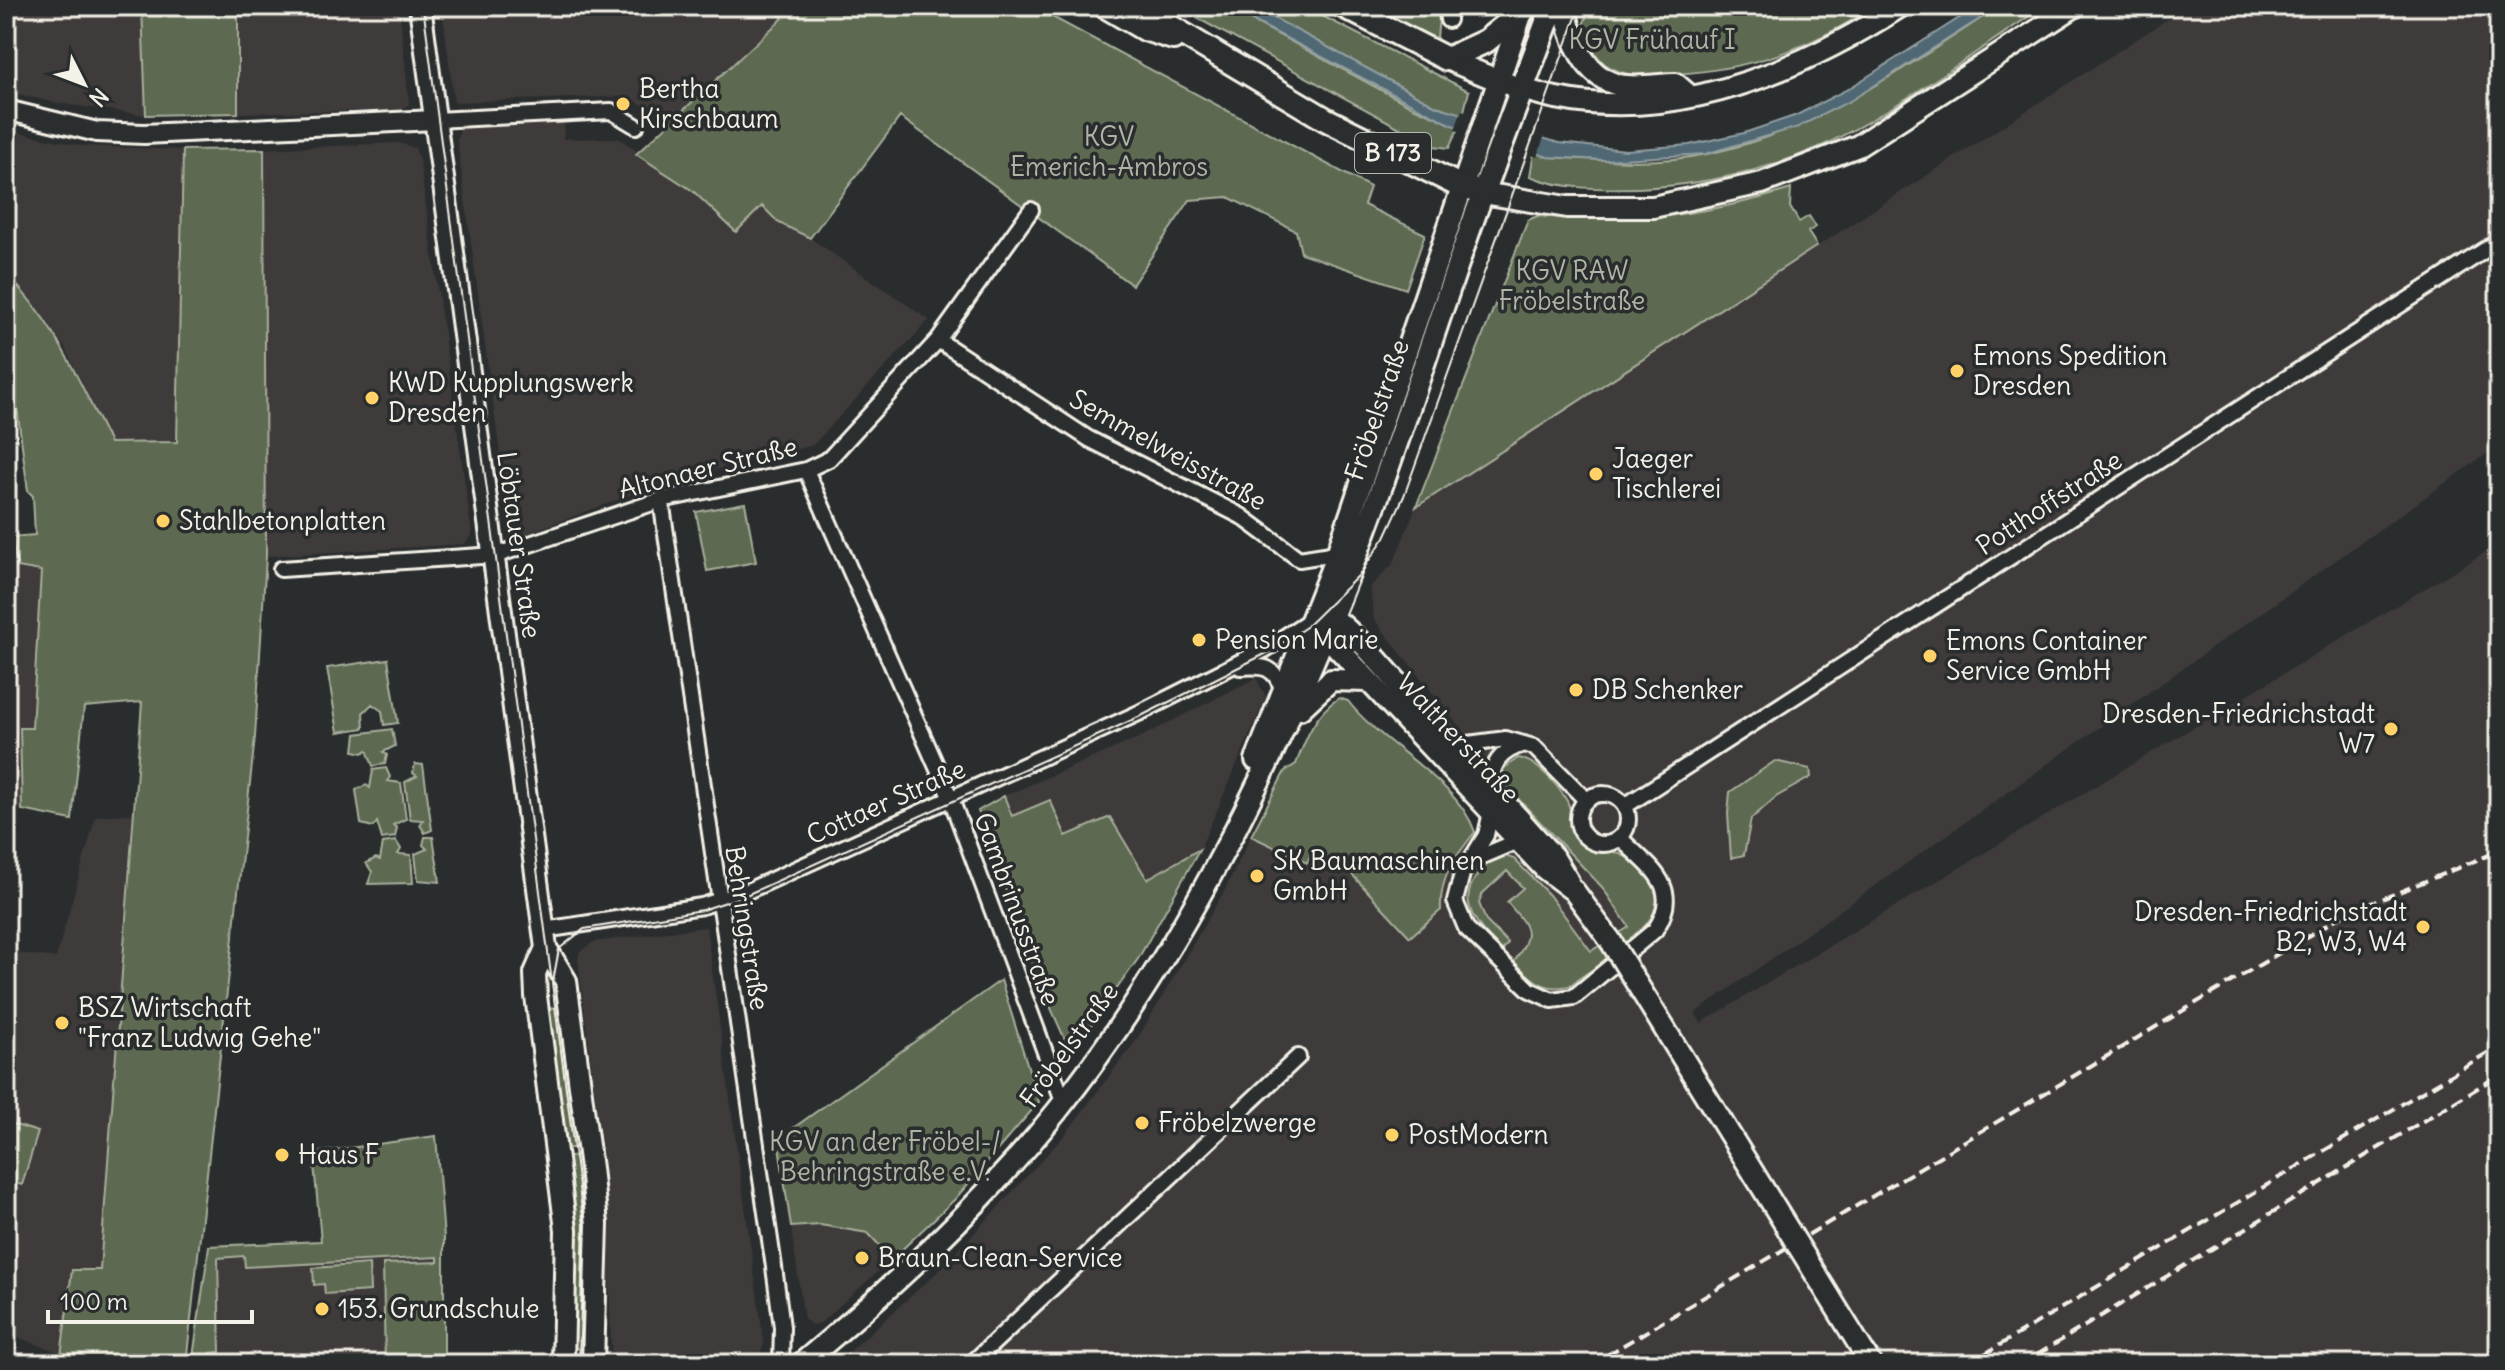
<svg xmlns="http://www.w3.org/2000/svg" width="2505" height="1370" font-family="Delius,sans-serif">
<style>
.built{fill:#3f3b3b}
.green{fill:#5d6a51;stroke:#a8ae9c;stroke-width:2}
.water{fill:#4f6773;stroke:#919ea2;stroke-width:2}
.pier{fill:#2a2d2e}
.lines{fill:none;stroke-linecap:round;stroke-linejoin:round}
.minor-casing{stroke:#f4f1e8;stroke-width:20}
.tertiary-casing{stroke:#f4f1e8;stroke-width:24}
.secondary-casing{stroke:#f4f1e8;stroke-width:26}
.primary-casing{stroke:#f4f1e8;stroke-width:28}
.minor{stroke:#2a2d2e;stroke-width:14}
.tertiary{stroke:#2a2d2e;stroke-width:18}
.secondary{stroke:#2a2d2e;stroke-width:20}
.primary{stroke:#2a2d2e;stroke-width:22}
.tram{stroke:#f4f1e8;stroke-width:2}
.rail{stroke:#f4f1e8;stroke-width:4;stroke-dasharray:12 6;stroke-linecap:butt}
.secondary-bridge-casing{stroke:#f4f1e8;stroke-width:26;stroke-linecap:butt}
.secondary-bridge{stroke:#2a2d2e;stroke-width:20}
.poi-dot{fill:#ffd166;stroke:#2a2d2e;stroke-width:3}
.labels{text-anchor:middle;stroke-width:7;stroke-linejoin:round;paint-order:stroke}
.shield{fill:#2a2d2e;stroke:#b7b6b0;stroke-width:2}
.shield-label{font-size:24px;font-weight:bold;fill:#f4f1e8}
.park-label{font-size:26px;fill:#b0b4a4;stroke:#2a2d2e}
.poi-label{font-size:26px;fill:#f4f1e8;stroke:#2a2d2e;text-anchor:start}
.street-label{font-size:26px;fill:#f4f1e8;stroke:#2a2d2e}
</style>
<rect width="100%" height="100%" fill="#2a2d2e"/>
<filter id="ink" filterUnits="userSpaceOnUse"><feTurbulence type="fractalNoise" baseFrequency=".0125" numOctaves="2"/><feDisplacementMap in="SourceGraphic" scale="16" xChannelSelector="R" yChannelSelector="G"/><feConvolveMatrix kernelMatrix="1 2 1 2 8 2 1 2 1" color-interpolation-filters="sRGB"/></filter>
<g filter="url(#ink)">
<!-- built -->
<path class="built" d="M6,6H142L146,115L56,103L6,91Z
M238,6H399L409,104L401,110L238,113Z
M442,6H769L784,18L668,124L629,96L454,102Z
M2188,6H2499V445L1695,1013L1701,1023L2499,544V1364H836L943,1267L1064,1136L1138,1038L1226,888L1251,836L1306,863L1313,850L1346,868L1410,937L1441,910L1440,892L1447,870L1475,832L1515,797L1374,619L1370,587L1393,564L1416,507Z
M565,119L563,139L618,138L693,191L736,232L762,206L779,223L810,238L929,320L813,445L663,483L523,535L510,526L457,140L461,128L471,124Z
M6,130L82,146L183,150L177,443H110L65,347L29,297L6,274Z
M398,143L415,148L420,164L472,535L464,544L266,556L264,149Z
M6,532L12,537L17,567L41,571L32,729L21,728L22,810L6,806Z
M1256,678L1266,697L1200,849L1147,880L1110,817L1066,836L1012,816L1004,796L1141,737Z
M132,814L100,1271H72L61,1353L6,1333V952L56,958L96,816Z
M706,927L764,1344L755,1364H612L605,1171L578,959L580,951L594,942Z
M819,1225L868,1233L892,1259L819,1324L812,1325L804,1319L791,1227Z
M444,1238V1364H192L209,1246Z"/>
<!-- green -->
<path class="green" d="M142,6H238V113L146,115Z
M769,6H1032L1370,187L1364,205L1425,234L1406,289L1301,253L1296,231L1228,197L1190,200L1132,285L900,117L810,238L779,223L762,206L736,232L693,191L636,154L783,18Z
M1175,6H1225L1411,106L1459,127L1449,148L1433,146Z
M1252,6H1303L1469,91L1463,115L1436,106Z
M1371,6H1440L1437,38L1427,36Z
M1590,6H1875C1810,48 1753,69 1675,74C1651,76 1626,79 1605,64C1592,54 1590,40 1581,31Z
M2000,6H2045C1974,52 1894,113 1817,148C1760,173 1700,185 1639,188C1604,189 1563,190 1530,176L1534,152L1548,157C1601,160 1655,165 1707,154C1817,131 1907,66 2000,6Z
M264,149L266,556L255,737L186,1364H60L72,1270H100L142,702L84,707L72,820L22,810L20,728H32L41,571L17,567L12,537L35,535L33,496L28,491L17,408L6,391V274C57,324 78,380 110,443L177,442L183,150Z
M1791,189L1790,207L1799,222L1809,216L1816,227L1808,232L1817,246L1416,507L1528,220L1537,216C1630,223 1701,217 1791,189Z
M745,503L756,562L707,571L696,512Z
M388,659L398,723L384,725L382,711L372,704L363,713L364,728L338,732L327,668Z
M1339,698L1348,701C1381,745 1457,779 1475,832C1455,857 1439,878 1441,910L1410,937L1346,868L1313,850L1307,863L1251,836L1285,771L1296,764C1305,740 1315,713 1339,698Z
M392,729L395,746L383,752L387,755L385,764L373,766L367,750L363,753L354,751L356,734Z
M1518,758C1536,760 1558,785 1567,801C1573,812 1570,826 1577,836C1589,852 1610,847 1626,857C1708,905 1609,956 1569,986C1543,992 1532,979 1514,962C1534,932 1530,929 1507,902L1523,888L1507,871L1483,893L1479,903L1486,921L1508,943L1502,951C1464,913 1452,891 1499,854L1514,859L1549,895L1591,951L1629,927L1602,887L1505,785L1503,769Z
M1775,761L1810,769L1811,777L1776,797L1751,819L1744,855L1731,858L1728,814L1730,792Z
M415,764L423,765L432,830L425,833L420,825L423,820L410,819L405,782L417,776L413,773Z
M386,768L390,777L387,781L401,783L406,819L393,825L397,828L395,837L382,839L377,822L373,827L361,824L356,790L366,785L370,788L373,770Z
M1004,796L1012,816L1050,800L1066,836L1110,817L1147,879L1200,849L1138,959L1071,1053L1033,968L978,811Z
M425,837H433L440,882L418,880L415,854L427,849L423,845Z
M396,841L401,849L398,854L411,855L413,883L368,884L372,872L366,863L376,858L380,860L383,843Z
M1001,980L1039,1102L955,1199L892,1259L868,1233L820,1225L791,1227L778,1139Z
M560,1007L578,1147L565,1149L548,1008Z
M6,1122L38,1132L22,1185L6,1180Z
M436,1136L444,1238V1364L442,1354L414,1359V1364L410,1359L389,1360V1364H385L383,1264L438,1262V1257L245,1267L244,1256L218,1258L220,1352L211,1353L210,1364H192L209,1246L321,1241L313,1153Z
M584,1155L591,1216L589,1349L571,1348L562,1158Z
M369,1264L370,1291L325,1294L324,1284L314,1285L313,1268Z"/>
<!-- water -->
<path class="water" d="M1225,6H1252L1436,106L1559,143L1626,150L1689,145L1744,133L1797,115L1848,89L1978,6H2000L1850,101L1798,127L1705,154L1604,160L1548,157L1452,125Z"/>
<!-- pier -->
<path class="pier" d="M1462,110L1545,135L1537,157L1455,130Z"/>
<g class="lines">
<defs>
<path id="minor" d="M1447,6L1448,20
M435,120L611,111L636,126
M938,340L1089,439L1241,516L1299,559L1337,553
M806,470L951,799L1064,1103
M661,500L774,1267L782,1327L781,1364
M281,569L497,555L661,500L806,470L829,459L938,340L1031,210
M1240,667C1264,665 1274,666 1283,690
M1453,746L1506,739L1534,747L1586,800
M1491,788C1491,764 1500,751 1524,744
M1578 819a25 25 0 1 1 50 0a25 25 0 1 1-50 0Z
M1625,806L2499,241
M1491,812L1486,835L1462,874L1455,901L1466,928L1530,990L1552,1000L1574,997L1655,930C1684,887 1649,867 1620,838
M1471,861L1518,841
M544,930L702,906L743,893L1141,712L1266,649L1310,620
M971,1364L1298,1057"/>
<path id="tertiary" d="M6,110L97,132L144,134L435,120"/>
<path id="secondary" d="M420,6L546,948L566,981L591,1168L597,1224L593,1364
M1566,6C1568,37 1585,77 1619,85C1636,89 1659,84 1676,84L1690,96
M1447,59C1482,74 1518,90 1556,98C1678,123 1801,70 1901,6
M1318,619L1341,624L1365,646L1554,858L1568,881
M1319,628L1545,869L1574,891L1610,940
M1300,709L1331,680L1368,681
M1256,760L1336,557L1522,12
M546,948L535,973L536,996L566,1230L563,1364
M801,1364C893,1287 982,1205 1057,1111C1183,953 1276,760 1350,572C1399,448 1437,319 1483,193L1567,207H1653L1762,183L1858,146L2075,6"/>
<path id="primary" d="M1105,6L1144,29L1173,38
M1136,6L1325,119L1462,187L1483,193L1553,6
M1343,6L1447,59L1486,41L1522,12L1524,6"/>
</defs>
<!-- minor casing -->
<use href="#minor" class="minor-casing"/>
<!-- tertiary casing -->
<use href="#tertiary" class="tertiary-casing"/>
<!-- secondary casing -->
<use href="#secondary" class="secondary-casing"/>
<!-- primary casing -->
<use href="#primary" class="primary-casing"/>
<!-- minor -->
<use href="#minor" class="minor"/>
<!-- tertiary -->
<use href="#tertiary" class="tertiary"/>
<!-- secondary -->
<use href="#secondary" class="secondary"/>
<!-- primary -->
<use href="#primary" class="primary"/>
<!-- tram -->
<path class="tram" d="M423,6L584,1225L579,1364
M553,981L559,949L584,929L702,910L744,896L1143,715L1269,652L1306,627L1359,575L1385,537L1404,496L1580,6"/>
<!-- rail -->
<path class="rail" d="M1592,1364L2343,915L2499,851
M1968,1364L2499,1046
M2022,1364L2499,1075"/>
<defs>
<path id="secondary-bridge" d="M1610,940L1871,1364"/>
</defs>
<!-- secondary-bridge casing -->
<use href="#secondary-bridge" class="secondary-bridge-casing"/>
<!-- secondary-bridge -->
<use href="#secondary-bridge" class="secondary-bridge"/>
</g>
</g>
<!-- markers -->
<g class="poi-dot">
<circle cx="623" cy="104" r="8"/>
<circle cx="1957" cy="371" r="8"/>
<circle cx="372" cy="398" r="8"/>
<circle cx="1596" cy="474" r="8"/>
<circle cx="163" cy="521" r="8"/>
<circle cx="1199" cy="640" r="8"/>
<circle cx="1930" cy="656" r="8"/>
<circle cx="1576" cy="690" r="8"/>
<circle cx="2391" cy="729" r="8"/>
<circle cx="1257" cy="876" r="8"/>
<circle cx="2423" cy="927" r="8"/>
<circle cx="62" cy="1023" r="8"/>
<circle cx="1142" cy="1123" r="8"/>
<circle cx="1392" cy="1135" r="8"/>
<circle cx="282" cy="1155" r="8"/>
<circle cx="862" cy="1258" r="8"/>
<circle cx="322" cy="1309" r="8"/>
</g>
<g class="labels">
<!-- shield labels -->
<rect class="shield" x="1355" y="133" width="76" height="40" rx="6"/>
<g class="shield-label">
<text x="1393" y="161">B 173</text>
</g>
<!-- park labels -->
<g class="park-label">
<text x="1652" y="49">KGV Frühauf I</text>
<text x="1109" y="146">KGV<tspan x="1109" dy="30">Emerich-Ambros</tspan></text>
<text x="1572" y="280">KGV RAW<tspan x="1572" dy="30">Fröbelstraße</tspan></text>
<text x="885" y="1151">KGV an der Fröbel-/<tspan x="885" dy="30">Behringstraße e.V.</tspan></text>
</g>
<!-- poi labels -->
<g class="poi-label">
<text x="639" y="98">Bertha<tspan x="639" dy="30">Kirschbaum</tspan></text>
<text x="1973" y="365">Emons Spedition<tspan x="1973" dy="30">Dresden</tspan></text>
<text x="388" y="392">KWD Kupplungswerk<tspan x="388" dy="30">Dresden</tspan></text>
<text x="1612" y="468">Jaeger<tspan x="1612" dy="30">Tischlerei</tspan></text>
<text x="179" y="530">Stahlbetonplatten</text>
<text x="1215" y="649">Pension Marie</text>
<text x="1946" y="650">Emons Container<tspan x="1946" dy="30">Service GmbH</tspan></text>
<text x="1592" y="699">DB Schenker</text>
<text x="2375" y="723" text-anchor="end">Dresden-Friedrichstadt<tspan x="2375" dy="30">W7</tspan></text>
<text x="1273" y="870">SK Baumaschinen<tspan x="1273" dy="30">GmbH</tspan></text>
<text x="2407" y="921" text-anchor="end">Dresden-Friedrichstadt<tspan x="2407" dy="30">B2, W3, W4</tspan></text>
<text x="78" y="1017">BSZ Wirtschaft<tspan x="78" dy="30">"Franz Ludwig Gehe"</tspan></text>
<text x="1158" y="1132">Fröbelzwerge</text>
<text x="1408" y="1144">PostModern</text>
<text x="298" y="1164">Haus F</text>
<text x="878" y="1267">Braun-Clean-Service</text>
<text x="338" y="1318">153. Grundschule</text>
</g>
<!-- street labels -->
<g class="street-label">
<text transform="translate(1377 410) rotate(-71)" y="9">Fröbelstraße</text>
<text transform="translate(1168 450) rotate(29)" y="9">Semmelweisstraße</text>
<text transform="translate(708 468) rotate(-14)" y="9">Altonaer Straße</text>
<text transform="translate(2049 503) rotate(-33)" y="9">Potthoffstraße</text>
<text transform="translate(519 545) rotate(82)" y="9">Löbtauer Straße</text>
<text transform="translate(1458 738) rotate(47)" y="9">Waltherstraße</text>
<text transform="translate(886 802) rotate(-24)" y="9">Cottaer Straße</text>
<text transform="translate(1017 909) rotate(70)" y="9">Gambrinusstraße</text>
<text transform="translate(747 928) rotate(81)" y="9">Behringstraße</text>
<text transform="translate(1069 1045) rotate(-54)" y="9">Fröbelstraße</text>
</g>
</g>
<!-- margin -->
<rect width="2505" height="1370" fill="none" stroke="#2a2d2e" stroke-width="32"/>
<rect x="16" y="16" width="2473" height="1338" fill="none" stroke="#f4f1e8" stroke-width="3" filter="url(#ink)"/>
<!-- north arrow -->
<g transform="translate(84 84) rotate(132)" stroke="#2a2d2e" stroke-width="6" paint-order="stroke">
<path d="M0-6L14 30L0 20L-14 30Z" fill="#f4f1e8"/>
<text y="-12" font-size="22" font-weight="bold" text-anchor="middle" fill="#f4f1e8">N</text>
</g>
<!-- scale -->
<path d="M48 1310v12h204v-12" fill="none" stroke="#f4f1e8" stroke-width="4"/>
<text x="60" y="1310" font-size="24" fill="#f4f1e8" stroke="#2a2d2e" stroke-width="6" paint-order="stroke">100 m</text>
</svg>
